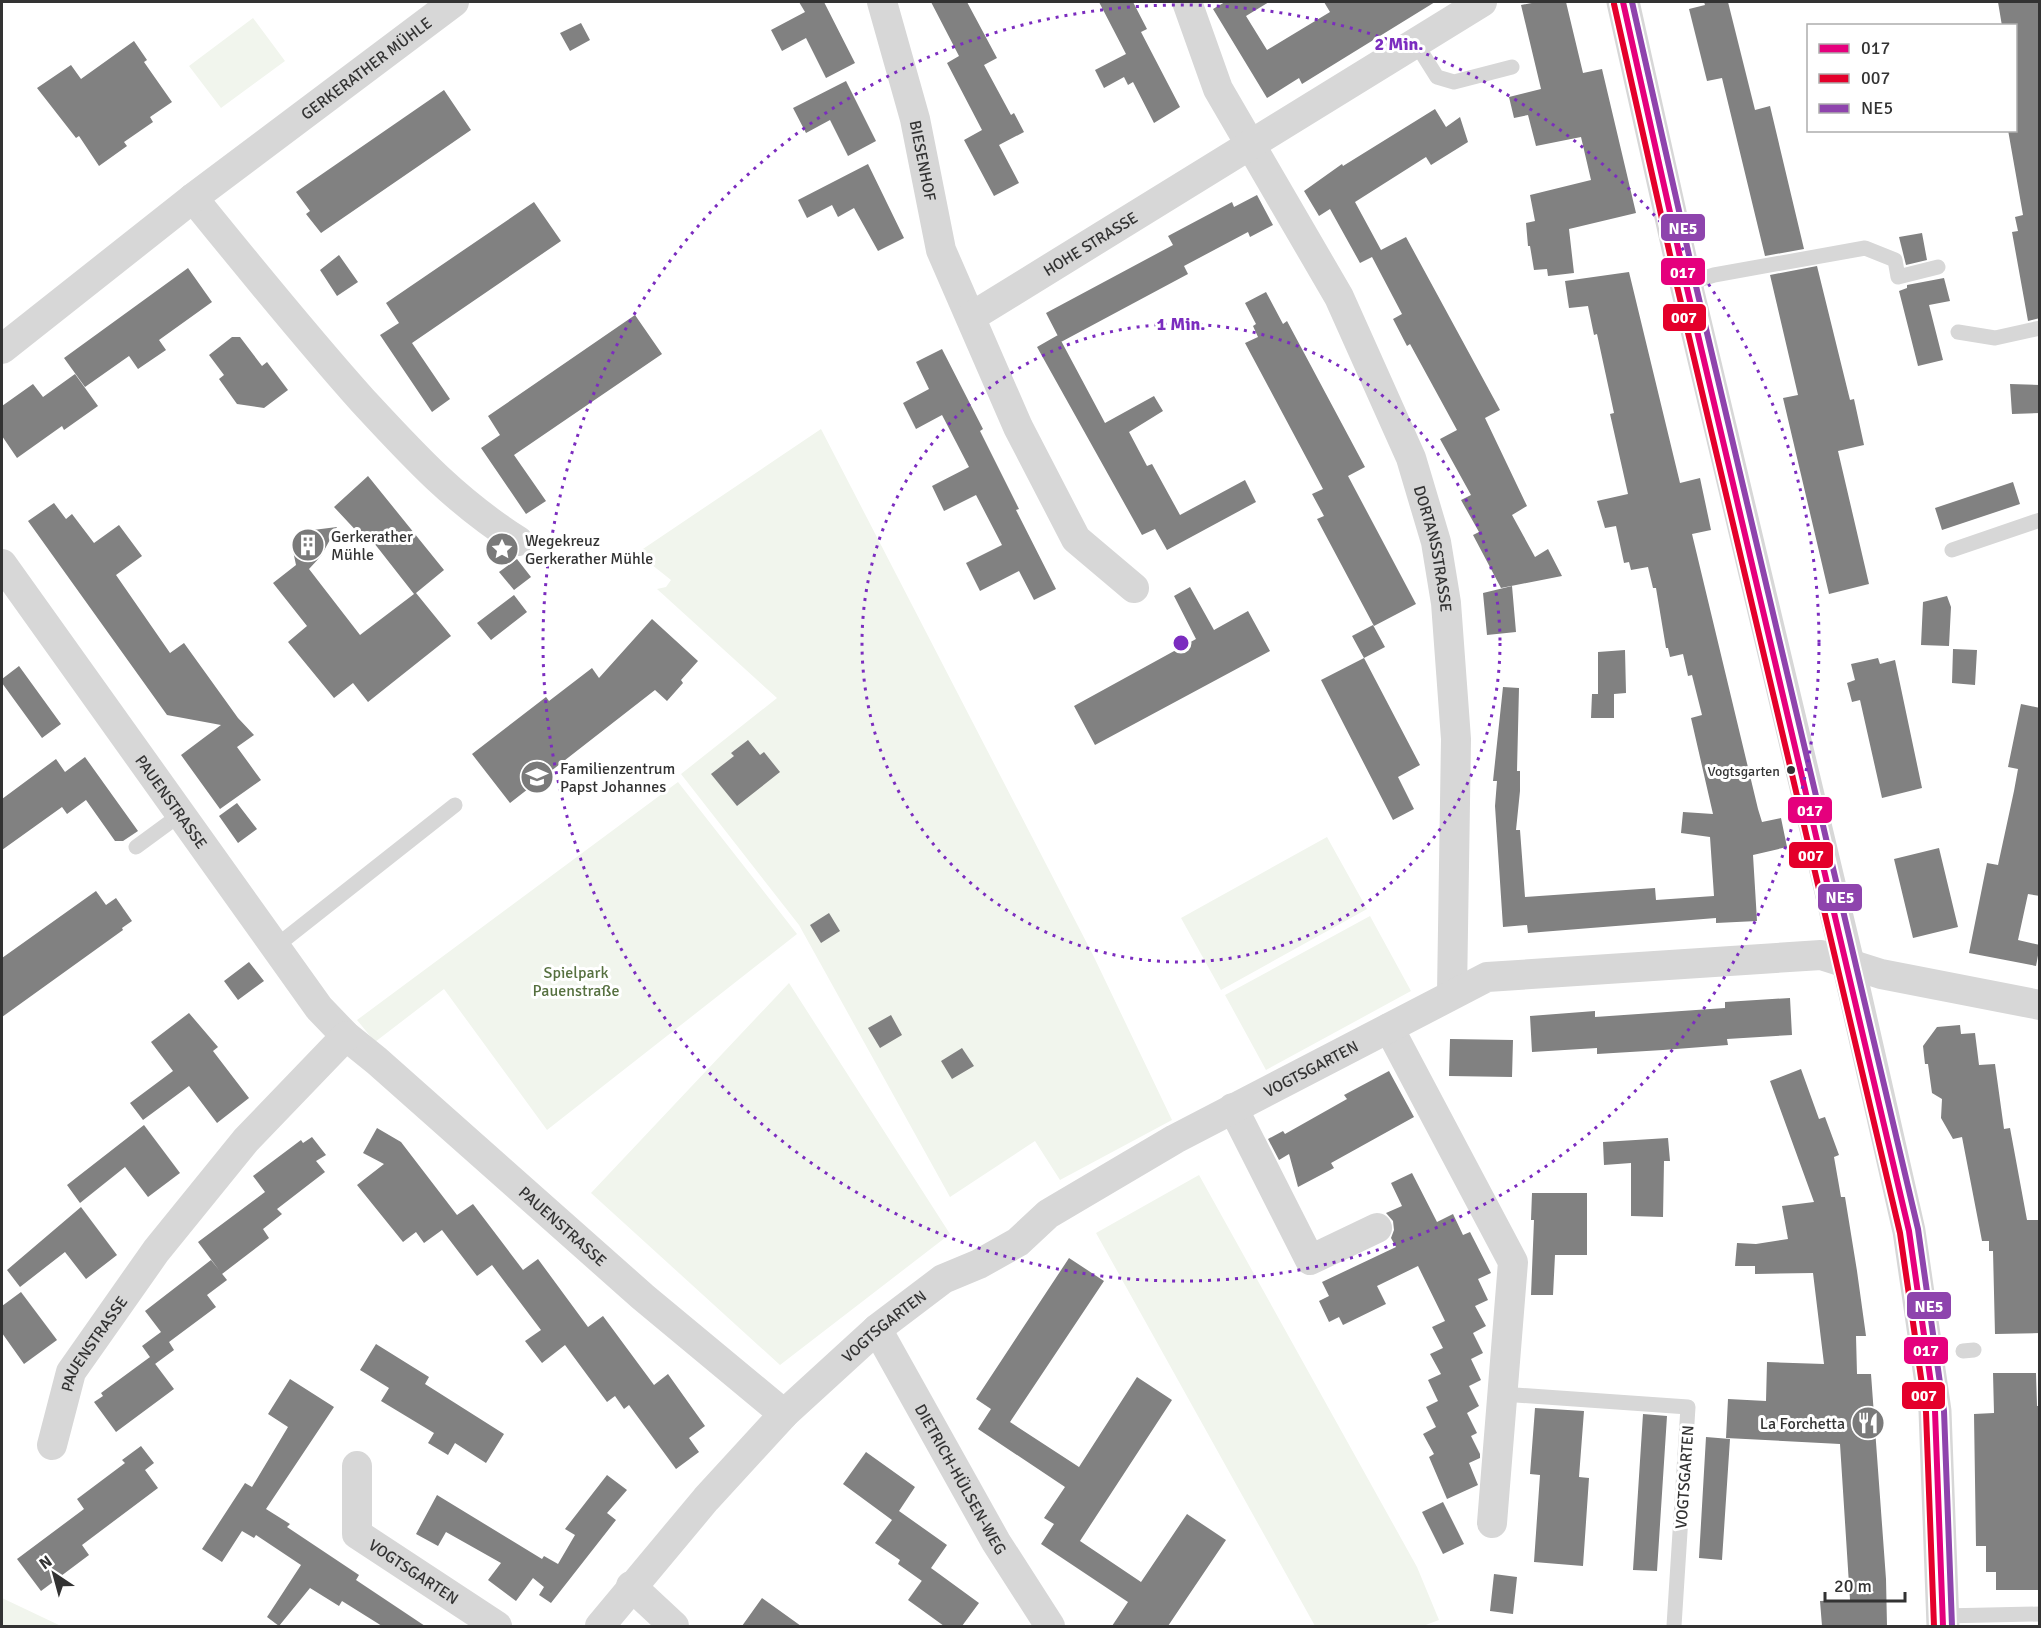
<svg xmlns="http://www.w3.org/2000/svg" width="2041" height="1628" font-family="Signika,sans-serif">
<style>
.green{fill:#f1f5ed}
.building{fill:#818181}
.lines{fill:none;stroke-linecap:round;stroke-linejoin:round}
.service{stroke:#d7d7d7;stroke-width:15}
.minor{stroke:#d7d7d7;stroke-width:30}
.tertiary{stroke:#d7d7d7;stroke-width:33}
.bus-1-casing{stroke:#fff;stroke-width:10}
.bus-2-casing{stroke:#fff;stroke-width:10}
.bus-3-casing{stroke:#fff;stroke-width:10}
.bus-1{stroke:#e5007d;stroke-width:6}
.bus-2{stroke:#e4002b;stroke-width:6}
.bus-3{stroke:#8e44ad;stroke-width:6}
.ring{fill:none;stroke:#7b2cbf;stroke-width:3;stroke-dasharray:3 6}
.bus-dot{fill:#333;stroke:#fff;stroke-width:2}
.labels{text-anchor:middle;stroke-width:6;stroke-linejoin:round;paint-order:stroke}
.bus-label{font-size:14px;fill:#333;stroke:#fff;text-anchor:end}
.street-label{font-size:16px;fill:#333;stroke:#fff}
.poi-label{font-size:16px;fill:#333;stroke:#fff;text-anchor:start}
.park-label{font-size:16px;fill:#56703f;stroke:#fff}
.centre{fill:#7b2cbf;stroke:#fff;stroke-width:3}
.ring-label{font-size:18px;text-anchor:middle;font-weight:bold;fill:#7b2cbf;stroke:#fff;stroke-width:6;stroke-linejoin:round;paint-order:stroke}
.line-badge{stroke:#fff;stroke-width:2}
.badge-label{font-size:16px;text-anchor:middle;font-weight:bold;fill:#fff}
</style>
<rect width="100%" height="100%" fill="#fff"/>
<!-- green -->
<path class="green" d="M253,18L285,61L221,108L189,66Z
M821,429L1093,955L1172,1120L1060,1180L1035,1141L950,1197L799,925L681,774L777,698L657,589L666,587L671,580L637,553Z
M678,782L797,934L547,1130L444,989L375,1042L357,1020Z
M1327,837L1367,909L1221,990L1181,918Z
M1370,916L1411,991L1266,1070L1225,995Z
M789,983L950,1234L780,1365L591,1193Z
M1199,1175L1417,1567L1439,1620L1423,1626H1315L1096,1233Z
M2,1598L61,1626H2Z"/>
<!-- building -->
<path class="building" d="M799,2H824L855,63L826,78L806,38L782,51L771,30L805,12Z
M931,2H967L997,58L984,65L1011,115L1014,113L1024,132L999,145L1019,183L994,196L964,140L982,130L947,63L959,56Z
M1099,2H1133L1147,29L1141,32L1180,107L1154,123L1133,82L1128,85L1124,77L1104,88L1095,70L1126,54Z
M1225,2H1269L1246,16L1267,50L1330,12L1324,2H1435L1302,84L1299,78L1267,98L1213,9Z
M1537,2H1566L1583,73L1602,69L1636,213L1569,229L1574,273L1548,276L1547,269L1534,270L1530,246H1528L1526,223L1535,221L1530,195L1591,180L1581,137L1536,146L1528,115L1514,118L1509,97L1541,89L1521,5Z
M1704,2H1728L1755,110L1770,106L1804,249L1765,256L1722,78L1707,81L1689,9L1705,5Z
M1998,2H2040V318L2028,321L2012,232L2018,231L2015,217L2023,215L2008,130H2016V26H2002Z
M581,23L590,40L570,51L560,33Z
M134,41L147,60L144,62L172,102L150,117L153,122L124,142L127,146L99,166L79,136L76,138L37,88L71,65L81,79Z
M846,81L876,141L848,156L830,120L806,133L793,108Z
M444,90L471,130L321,233L306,214L310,211L296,192Z
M1435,109L1446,127L1460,117L1468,142L1431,165L1426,157L1355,202L1381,250L1406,237L1500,410L1485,418L1527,506L1512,515L1535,557L1548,549L1562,576L1501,588L1473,535L1479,532L1461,500L1471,495L1440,439L1457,430L1410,344L1407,346L1393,319L1402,314L1372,257L1360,263L1330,209L1319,216L1304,191L1342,164L1343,166Z
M868,164L904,238L878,251L854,208L838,217L832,205L807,218L798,200Z
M1257,195L1273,225L1250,237L1248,232L1184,266L1188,274L1061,342L1046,313L1173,245L1168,236L1232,202L1234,207Z
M534,202L561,241L412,343L450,399L432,412L380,335L399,323L386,303Z
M1922,233L1927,260L1906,265L1899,237Z
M339,255L358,282L337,296L320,270Z
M1817,266L1850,400L1854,399L1864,445L1838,451L1869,584L1829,594L1783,398L1798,395L1770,275Z
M188,268L212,302L159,340L166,350L138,369L129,356L85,387L64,358Z
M1629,272L1680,483L1700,478L1711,530L1692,534L1758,809L1762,822L1781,818L1787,847L1753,855L1757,921L1716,923V918L1528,933L1527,925L1503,927L1495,806L1497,781H1493L1503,687L1519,688L1517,771H1520V791L1516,830H1520L1525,897L1655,888L1656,900L1714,896L1710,837L1681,833L1683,812L1713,814L1691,718L1702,715L1692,675L1688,676L1683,654L1670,657L1668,648H1666L1656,588H1653L1648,567L1631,570L1629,562L1624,563L1616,526L1605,528L1597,501L1628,494L1610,414L1614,413L1597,334L1594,335L1588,306L1569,308L1565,281Z
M1944,278L1950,301L1929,305L1943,360L1918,366L1899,291L1907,288V285Z
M1266,292L1283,324L1287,321L1365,467L1348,476L1416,604L1374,626L1317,519L1324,516L1312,494L1323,489L1245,343L1258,337L1253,326L1256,324L1245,303Z
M635,315L662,354L514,455L546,501L526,514L481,448L500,435L488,416Z
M1058,335L1105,423L1154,396L1163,411L1129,432L1147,466L1152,464L1180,515L1245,480L1256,502L1167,550L1155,529L1142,535L1037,347Z
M232,337H240L262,366L267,362L288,390L264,408L237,404L219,379L224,375L209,355Z
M942,349L983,429L980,431L1019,509L1016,510L1056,589L1034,600L1019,571L980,591L966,563L1002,545L976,495L944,511L932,486L969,467L942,415L916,429L903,403L929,389L916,362Z
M75,374L98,406L64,430L62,426L17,458L2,436V406L33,384L43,397Z
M2010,384L2040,385V413L2012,414Z
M368,476L444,570L416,593L451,636L368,702L353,683L334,698L288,642L307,626L273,583L296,565L292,546L297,534L305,531L337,527L321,556L309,569L360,635L414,594L367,534L362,537L334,507Z
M2013,482L2020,504L1942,530L1935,508Z
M54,503L66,519L72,514L94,543L119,525L142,556L116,575L170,653L184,643L238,718L254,735L237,747L261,780L220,809L181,755L221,725L167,715L28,521Z
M517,559L531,577L514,590L499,572Z
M1512,586L1516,632L1487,635L1483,593Z
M1190,587L1214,630L1248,611L1270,651L1095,745L1074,706L1196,639L1174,596Z
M514,595L527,612L491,640L477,623Z
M1947,596L1951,607L1949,646L1921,645L1923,602Z
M652,619L698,661L681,680L683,683L667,701L655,690L510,803L472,754L546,697L549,701L592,668L599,678Z
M1373,625L1385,647L1364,658L1352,636Z
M1953,649L1977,650L1975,685L1952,683Z
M1625,650L1626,693L1614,694V718H1591L1592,694H1598V652Z
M1364,658L1420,765L1398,777L1414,809L1393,820L1321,680Z
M1878,658L1880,664L1895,660L1922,788L1882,798L1860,700L1852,702L1847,683L1855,680L1851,664Z
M19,666L61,724L42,738L2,683V679Z
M2021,704L2040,708V896L2028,894L2018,940L2040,945L2036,966L1969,953L1987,863L1998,865L2014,791L2018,769L2008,767Z
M748,740L760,755L764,752L780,772L737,806L711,774L734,756L731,753Z
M85,757L138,831L123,841H115L86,800L67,814L62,807L2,850V799L56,759L65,772Z
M237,803L257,829L238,843L219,816Z
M1939,848L1958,927L1913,938L1894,859Z
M96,891L106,905L116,898L132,921L122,928L123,930L2,1017V958Z
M829,913L840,931L821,943L810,925Z
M249,962L264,981L238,1000L224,981Z
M1790,998L1792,1035L1727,1039L1728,1045L1663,1050L1597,1054V1048L1532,1052L1530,1016L1595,1011V1017L1725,1008V1002Z
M189,1013L218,1047L213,1051L249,1098L217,1123L189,1086L143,1120L130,1103L173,1071L151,1042Z
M891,1015L902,1035L880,1048L868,1028Z
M1960,1025L1961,1034L1975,1033L1979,1065L1995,1064L2004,1129L2010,1128L2027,1220H2040V1333L1995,1334L1993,1251H1989V1241H1982L1962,1137L1953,1139L1941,1118L1942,1099L1932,1093L1928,1064H1925L1923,1046L1937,1027Z
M1450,1039L1513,1040L1512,1077L1449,1076Z
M962,1048L974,1066L952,1079L941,1061Z
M1801,1069L1819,1119L1825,1117L1839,1155L1834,1157L1841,1197H1845L1857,1271L1866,1336H1856L1857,1374H1871L1886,1579L1887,1626H1822L1820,1601L1850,1600L1840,1444L1726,1438L1728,1399L1766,1401L1767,1362L1824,1364L1813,1273L1755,1274V1266H1735L1737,1243L1756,1244L1788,1239L1782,1206L1814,1202L1770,1081Z
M1389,1071L1414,1117L1331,1163L1334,1168L1298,1187L1289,1154L1279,1160L1268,1139L1283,1131L1285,1134L1347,1099L1344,1095Z
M144,1125L180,1173L148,1197L125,1167L80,1203L67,1185Z
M377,1128L401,1142L457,1215L473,1204L523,1270L538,1259L588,1327L603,1316L654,1385L668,1374L705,1426L689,1438L699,1452L676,1469L629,1405L624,1409L615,1396L607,1402L565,1345L542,1363L525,1341L541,1330L492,1265L477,1276L442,1230L424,1243L416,1232L403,1242L357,1185L384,1164L363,1153Z
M312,1137L326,1155L316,1161L325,1172L277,1209L282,1214L263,1229L269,1238L222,1274L198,1242L265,1192L253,1176L301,1140L303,1143Z
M1668,1138L1670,1161H1664L1663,1217L1631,1216V1163L1604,1165L1603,1142Z
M1412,1173L1437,1222L1453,1214L1463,1235L1470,1232L1491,1273L1478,1279L1488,1300L1475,1306L1486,1326L1473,1333L1483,1353L1471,1359L1481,1380L1469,1386L1479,1406L1467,1413L1477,1433L1471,1436L1480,1454V1458L1469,1463L1478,1485L1447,1499L1429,1457L1434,1454L1423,1434L1436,1427L1426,1407L1438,1401L1428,1380L1441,1374L1430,1354L1443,1348L1432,1327L1445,1321L1418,1266L1377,1286L1386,1304L1343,1325L1339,1317L1329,1322L1319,1301L1329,1296L1322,1282L1396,1247L1391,1238L1394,1230L1393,1221L1386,1213L1402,1206L1391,1183Z
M1532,1193H1587V1255H1555L1553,1295H1531L1534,1220H1531Z
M81,1207L117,1255L86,1279L65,1252L20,1287L7,1270Z
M1069,1258L1104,1281L1010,1422L1079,1467L1137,1377L1172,1400L1080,1541L1141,1582L1187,1514L1226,1540L1168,1626H1112L1128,1602L1041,1544L1054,1524L1044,1518L1065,1487L978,1429L991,1409L976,1399Z
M211,1260L227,1280L207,1295L216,1307L169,1342L174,1350L155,1364L142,1346L161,1332L145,1311Z
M21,1292L57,1340L24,1364L2,1333V1306Z
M376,1344L429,1377L425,1384L504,1434L486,1463L455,1443L448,1455L428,1443L434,1433L381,1401L389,1388L360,1370Z
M150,1357L174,1389L116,1432L94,1402L103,1396L101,1393Z
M1993,1373H2036L2037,1406H2040V1590H1996V1572H1986V1546H1976L1974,1414L1994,1413Z
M290,1379L334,1407L266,1509L290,1524L287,1527L359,1575L356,1580L425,1626H382L342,1601L339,1606L310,1588L279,1626L267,1617L301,1565L256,1535L254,1538L242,1531L222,1562L202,1549L245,1483L252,1487L288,1427L268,1414Z
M1535,1408L1584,1411L1579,1477L1589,1478L1583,1566L1534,1562L1540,1475L1530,1474Z
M1643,1414L1667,1416L1657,1571L1633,1570Z
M1706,1437L1730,1439L1722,1560L1699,1558Z
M141,1446L154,1463L145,1470L158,1488L82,1545L89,1555L41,1591L17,1559L84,1509L77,1499L125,1463L122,1460Z
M866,1452L915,1487L899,1511L947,1545L922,1581L898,1564L900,1560L875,1543L892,1520L843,1484Z
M607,1475L627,1490L607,1513L616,1520L551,1603L539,1595L544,1587L533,1578L516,1601L488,1580L501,1563L446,1532L438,1546L416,1534L437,1495L542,1559L544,1556L558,1564L575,1535L565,1529Z
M1443,1502L1464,1544L1443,1554L1422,1512Z
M931,1568L979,1603L962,1626H944L908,1600Z
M1494,1574L1517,1577L1513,1614L1490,1611Z
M762,1598L801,1626H742Z"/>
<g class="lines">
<!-- service -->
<path class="service" d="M1415,42L1437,77L1454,82L1512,67
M1686,284L1714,275L1865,248L1895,260L1898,277L1938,267
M1958,332L1995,338L2040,328
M1952,550L2040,520
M136,847L181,814
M275,947L455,805
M1963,1351L1974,1350
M1502,1394L1688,1407L1674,1626
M1942,1616L2040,1614"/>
<!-- minor -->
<g class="minor">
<path id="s1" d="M882,2L915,119L941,250L1018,427L1076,539L1134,588"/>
<path id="s2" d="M1187,2L1218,89L1339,297L1411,458L1436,542L1446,603L1456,739L1452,993"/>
<path d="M193,198C249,267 304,335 363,401C414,456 454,500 518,541"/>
<path id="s3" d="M971,317L1482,2"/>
<path id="s4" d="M2,349L193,198L454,2"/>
<path id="s5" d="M2,564L319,1008L346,1036L377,1061L643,1297L784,1414"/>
<path d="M1389,1028L1513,1262L1492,1523"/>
<path d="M1233,1108L1310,1260L1377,1228"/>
<path id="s6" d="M877,1329L996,1542L1050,1626"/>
<path id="s7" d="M52,1445L71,1372L156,1251L246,1140L346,1036"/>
<path id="s8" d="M357,1466V1534L497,1626"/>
<path d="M631,1586L674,1626"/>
<path id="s9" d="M600,1626L706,1499L784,1414L877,1329L943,1279L979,1264L1018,1242L1048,1214L1175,1139L1487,977L1821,955L1881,974L2040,1005"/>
</g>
<!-- tertiary -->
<path class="tertiary" d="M1623,2L1686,284L1848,963L1909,1231L1935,1411L1943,1626"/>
<defs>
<path id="bus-1" d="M1623,2L1686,284L1909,1231L1935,1411L1943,1626"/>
<path id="bus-2" d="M1614,4L1677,286L1900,1233L1926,1412L1934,1626"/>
<path id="bus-3" d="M1632,2L1695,282L1918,1229L1944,1411L1952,1626"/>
</defs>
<!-- bus-1 casing -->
<use href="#bus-1" class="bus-1-casing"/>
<!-- bus-2 casing -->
<use href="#bus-2" class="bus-2-casing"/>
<!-- bus-3 casing -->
<use href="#bus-3" class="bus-3-casing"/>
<!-- bus-1 -->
<use href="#bus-1" class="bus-1"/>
<!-- bus-2 -->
<use href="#bus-2" class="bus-2"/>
<!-- bus-3 -->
<use href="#bus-3" class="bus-3"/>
</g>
<!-- distance rings -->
<g class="ring">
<circle cx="1181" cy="643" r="319"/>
<circle cx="1181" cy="643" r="638"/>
</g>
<!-- icons -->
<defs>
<symbol id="building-disc" viewBox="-11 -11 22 22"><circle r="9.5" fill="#7a7a7a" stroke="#fff"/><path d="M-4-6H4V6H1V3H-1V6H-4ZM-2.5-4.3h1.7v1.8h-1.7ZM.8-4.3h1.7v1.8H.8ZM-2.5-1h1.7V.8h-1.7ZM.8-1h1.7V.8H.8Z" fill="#fff"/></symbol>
<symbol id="sight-disc" viewBox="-11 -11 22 22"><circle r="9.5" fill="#7a7a7a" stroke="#fff"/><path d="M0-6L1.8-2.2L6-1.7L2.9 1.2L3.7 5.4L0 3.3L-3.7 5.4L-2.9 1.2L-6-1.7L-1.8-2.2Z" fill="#fff"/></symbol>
<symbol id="school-disc" viewBox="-11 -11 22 22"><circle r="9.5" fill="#7a7a7a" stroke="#fff"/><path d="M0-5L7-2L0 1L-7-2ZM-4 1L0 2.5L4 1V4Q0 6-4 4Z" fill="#fff"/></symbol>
<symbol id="restaurant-disc" viewBox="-11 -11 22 22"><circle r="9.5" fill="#7a7a7a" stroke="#fff"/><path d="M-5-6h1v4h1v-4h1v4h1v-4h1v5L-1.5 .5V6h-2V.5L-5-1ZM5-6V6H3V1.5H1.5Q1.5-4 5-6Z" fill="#fff"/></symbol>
</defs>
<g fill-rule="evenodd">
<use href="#building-disc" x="289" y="526" width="38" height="38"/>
<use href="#sight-disc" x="483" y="530" width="38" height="38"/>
<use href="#school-disc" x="518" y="758" width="38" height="38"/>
<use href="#restaurant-disc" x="1849" y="1404" width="38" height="38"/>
</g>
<!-- markers -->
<circle class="bus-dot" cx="1791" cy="770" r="5"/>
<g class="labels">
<!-- bus labels -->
<g class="bus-label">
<text x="1780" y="776">Vogtsgarten</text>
</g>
<!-- street labels -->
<g class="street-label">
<text dy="6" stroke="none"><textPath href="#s4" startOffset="460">GERKERATHER MÜHLE</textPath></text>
<text dy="6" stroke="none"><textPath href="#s1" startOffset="164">BIESENHOF</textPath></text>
<text dy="6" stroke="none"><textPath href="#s3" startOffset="140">HOHE STRASSE</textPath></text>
<text dy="6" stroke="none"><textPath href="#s2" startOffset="603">DORTANSSTRASSE</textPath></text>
<text dy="6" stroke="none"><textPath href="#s5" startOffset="292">PAUENSTRASSE</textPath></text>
<text dy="6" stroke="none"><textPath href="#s9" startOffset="915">VOGTSGARTEN</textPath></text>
<text dy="6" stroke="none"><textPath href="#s5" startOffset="873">PAUENSTRASSE</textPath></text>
<text dy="6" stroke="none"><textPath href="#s9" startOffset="414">VOGTSGARTEN</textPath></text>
<text dy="6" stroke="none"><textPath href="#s7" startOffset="111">PAUENSTRASSE</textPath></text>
<text transform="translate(1684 1477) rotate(-86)" y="6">VOGTSGARTEN</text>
<text dy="6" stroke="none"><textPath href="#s6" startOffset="172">DIETRICH-HÜLSEN-WEG</textPath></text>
<text dy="6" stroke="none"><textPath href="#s8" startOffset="136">VOGTSGARTEN</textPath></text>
</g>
<!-- poi labels -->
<g class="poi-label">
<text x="331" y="542">Gerkerather<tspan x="331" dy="18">Mühle</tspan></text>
<text x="525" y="546">Wegekreuz<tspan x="525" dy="18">Gerkerather Mühle</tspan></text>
<text x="560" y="774">Familienzentrum<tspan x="560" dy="18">Papst Johannes</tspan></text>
<text x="1845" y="1429" text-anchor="end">La Forchetta</text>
</g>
<!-- park labels -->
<g class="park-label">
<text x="576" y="978">Spielpark<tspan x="576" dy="18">Pauenstraße</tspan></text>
</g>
</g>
<circle cx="1181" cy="643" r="9" class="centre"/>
<g class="ring-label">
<text x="1399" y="50">2 Min.</text>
<text x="1181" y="330">1 Min.</text>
</g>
<g class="line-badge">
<rect x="1660" y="213" width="46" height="29" rx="6" fill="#8e44ad"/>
<rect x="1660" y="257" width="46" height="29" rx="6" fill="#e5007d"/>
<rect x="1662" y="303" width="45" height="29" rx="6" fill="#e4002b"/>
<rect x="1787" y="796" width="46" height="28" rx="6" fill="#e5007d"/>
<rect x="1788" y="841" width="46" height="28" rx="6" fill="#e4002b"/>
<rect x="1817" y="883" width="46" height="29" rx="6" fill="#8e44ad"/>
<rect x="1906" y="1291" width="46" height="29" rx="6" fill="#8e44ad"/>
<rect x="1903" y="1336" width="46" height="29" rx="6" fill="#e5007d"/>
<rect x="1901" y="1381" width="45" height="29" rx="6" fill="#e4002b"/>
</g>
<g class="badge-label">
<text x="1683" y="234">NE5</text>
<text x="1683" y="278">017</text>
<text x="1684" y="323">007</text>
<text x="1810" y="816">017</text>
<text x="1811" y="861">007</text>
<text x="1840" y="903">NE5</text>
<text x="1929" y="1312">NE5</text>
<text x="1926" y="1356">017</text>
<text x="1924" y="1401">007</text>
</g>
<!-- border -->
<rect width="2041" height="1628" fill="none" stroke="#333333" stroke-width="6"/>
<!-- legend -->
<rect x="1807" y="24" width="210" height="108" fill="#ffffff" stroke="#adadad" stroke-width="1.5"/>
<rect x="1819" y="44" width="30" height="9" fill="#e5007d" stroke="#adadad" stroke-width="1.5"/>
<text x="1861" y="54" font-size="18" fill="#333333">017</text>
<rect x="1819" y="74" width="30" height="9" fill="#e4002b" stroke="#adadad" stroke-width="1.5"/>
<text x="1861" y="84" font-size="18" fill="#333333">007</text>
<rect x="1819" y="104" width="30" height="9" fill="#8e44ad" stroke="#adadad" stroke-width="1.5"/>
<text x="1861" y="114" font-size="18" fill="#333333">NE5</text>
<!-- north arrow -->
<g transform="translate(54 1574) rotate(324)" stroke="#ffffff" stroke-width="4.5" paint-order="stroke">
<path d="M0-4.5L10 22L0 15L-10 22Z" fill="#333333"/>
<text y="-9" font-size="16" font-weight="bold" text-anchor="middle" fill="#333333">N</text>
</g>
<!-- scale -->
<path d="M1825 1592v9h80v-9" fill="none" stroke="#333333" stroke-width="3"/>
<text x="1834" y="1592" font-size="18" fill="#333333" stroke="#ffffff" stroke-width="4.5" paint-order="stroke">20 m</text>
</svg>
